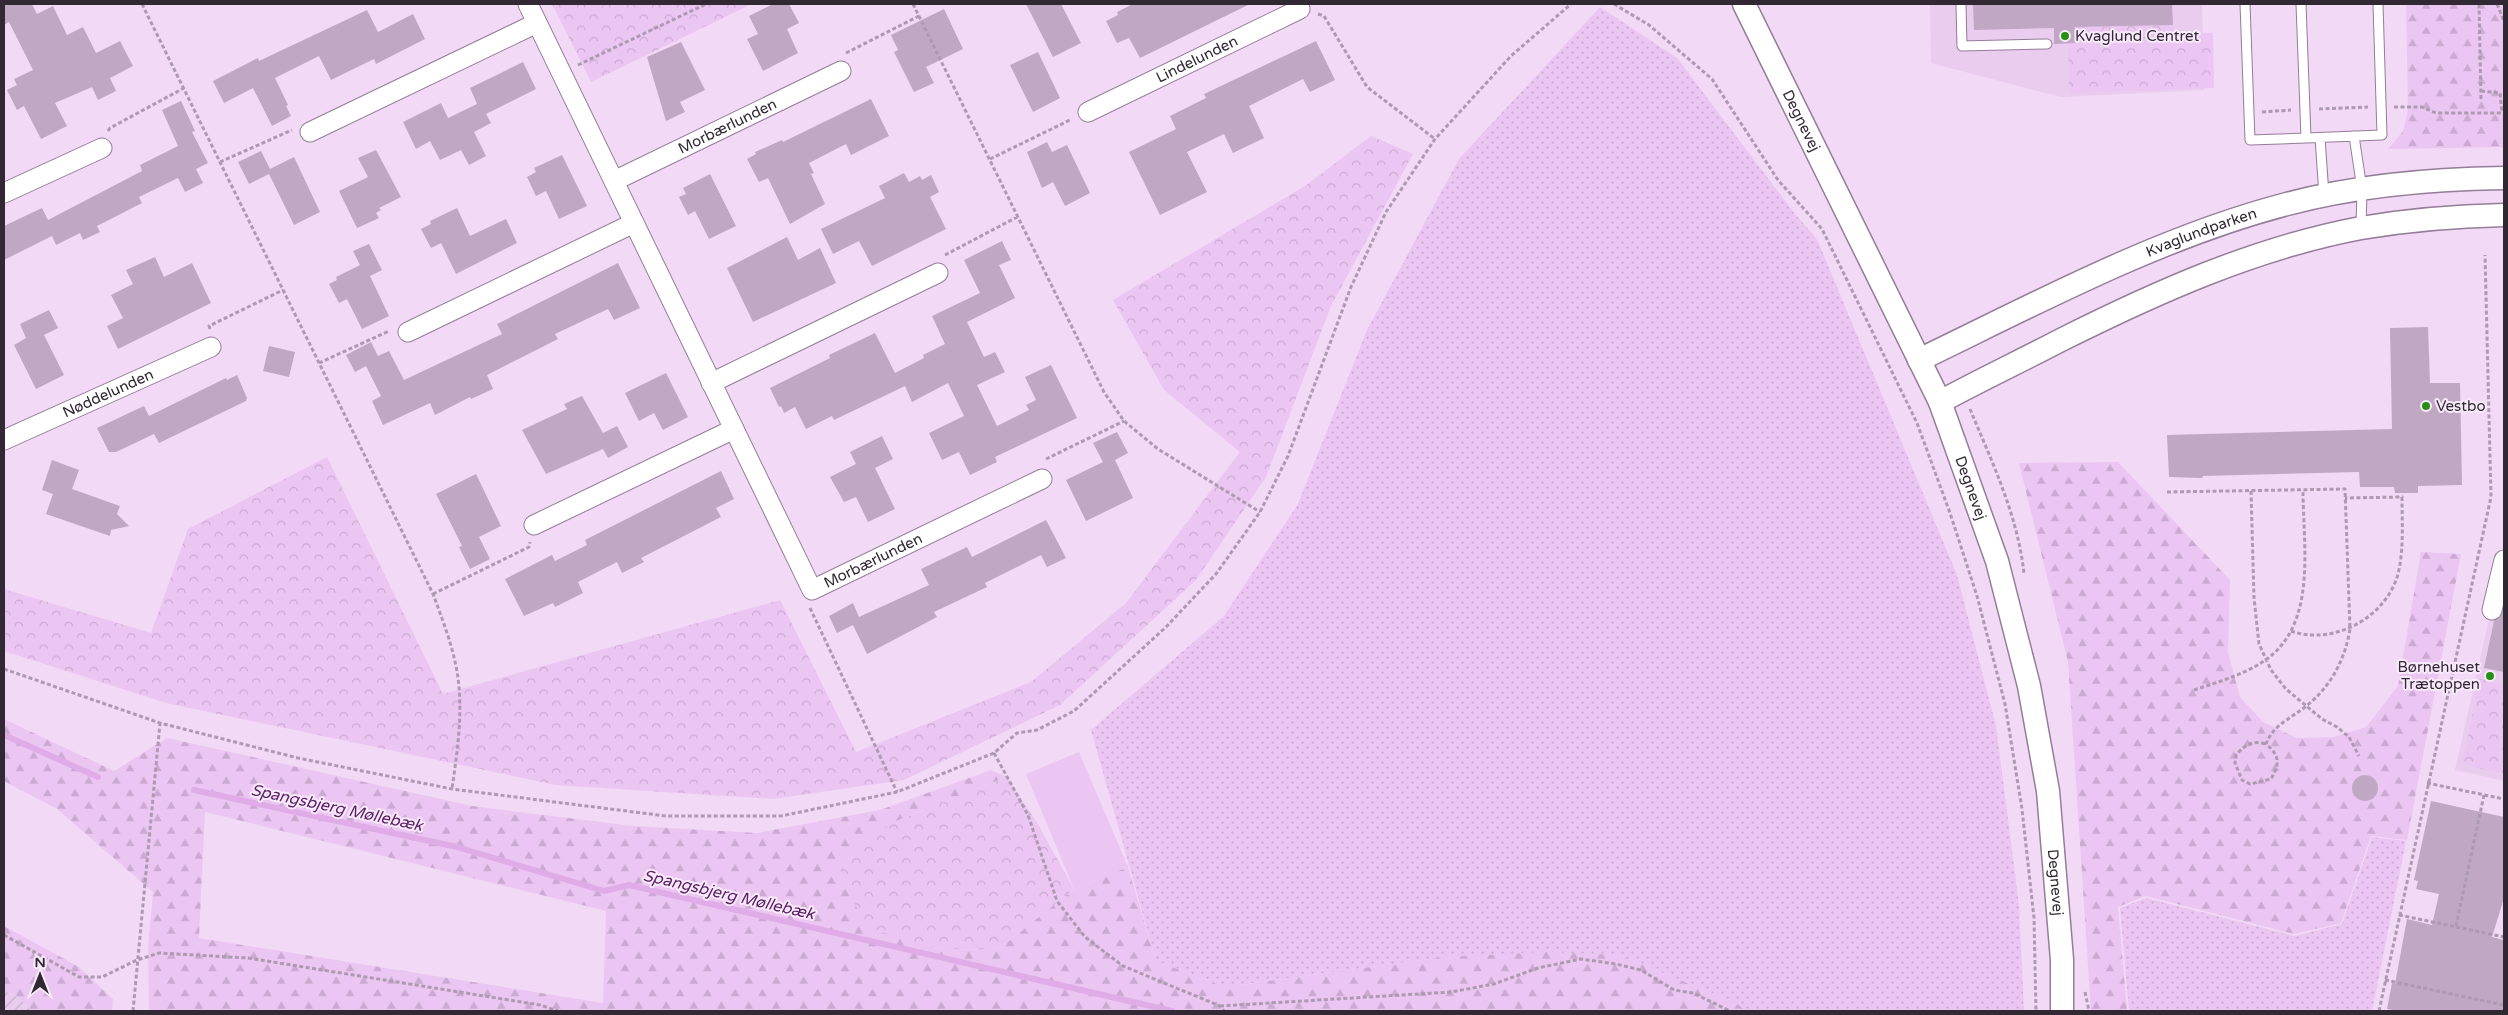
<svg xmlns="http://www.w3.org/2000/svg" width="2508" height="1015" font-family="'Varela Round',sans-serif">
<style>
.built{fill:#e9ccee}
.industrial{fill:url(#industrial-furrows)}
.grass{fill:url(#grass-dots)}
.forest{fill:url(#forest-firs);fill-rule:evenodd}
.park{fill:url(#park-crowns)}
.pitch{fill:#ecc6f3}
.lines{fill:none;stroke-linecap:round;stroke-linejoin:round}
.stream{stroke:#dface8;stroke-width:6}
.building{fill:#c0a8c4}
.service-casing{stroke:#947d98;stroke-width:11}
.minor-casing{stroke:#947d98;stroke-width:21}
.tertiary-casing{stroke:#947d98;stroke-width:25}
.path{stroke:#ad9ab1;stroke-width:3;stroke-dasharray:4 2.5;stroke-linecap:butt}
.service{stroke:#fff;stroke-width:9}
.minor{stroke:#fff;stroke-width:19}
.tertiary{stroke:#fff;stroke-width:22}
.poi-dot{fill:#269013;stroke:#f9eafb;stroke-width:2}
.labels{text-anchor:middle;stroke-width:4;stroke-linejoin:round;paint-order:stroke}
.poi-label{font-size:15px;fill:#312833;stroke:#f9eafb;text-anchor:start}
.street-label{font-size:15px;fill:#312833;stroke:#f9eafb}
.water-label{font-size:16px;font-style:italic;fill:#5c2067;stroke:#f9eafb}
</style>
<defs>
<pattern id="industrial-furrows" width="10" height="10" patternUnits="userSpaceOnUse" patternTransform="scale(1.25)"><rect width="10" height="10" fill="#e9ccee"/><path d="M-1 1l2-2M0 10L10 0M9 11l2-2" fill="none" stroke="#c8afcd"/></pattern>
<pattern id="grass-dots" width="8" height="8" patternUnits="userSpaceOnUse" patternTransform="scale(1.25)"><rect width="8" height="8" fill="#ecc6f3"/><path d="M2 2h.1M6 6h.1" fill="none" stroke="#cbaad1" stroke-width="1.8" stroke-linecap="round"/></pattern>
<pattern id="forest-firs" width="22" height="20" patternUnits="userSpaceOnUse" patternTransform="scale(1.25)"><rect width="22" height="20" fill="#ecc6f3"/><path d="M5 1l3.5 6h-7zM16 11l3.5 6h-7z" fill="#cbaad1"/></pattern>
<pattern id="park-crowns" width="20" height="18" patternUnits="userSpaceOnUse" patternTransform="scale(1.25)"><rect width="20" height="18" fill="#ecc6f3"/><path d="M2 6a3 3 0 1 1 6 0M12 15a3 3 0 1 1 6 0" fill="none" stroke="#cbaad1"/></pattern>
</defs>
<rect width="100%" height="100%" fill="#f2d9f6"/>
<!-- built -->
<path class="built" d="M1930,4H2202L2204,90L2061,97L1931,63Z
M2498,580L2504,581V781L2455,770Z"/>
<!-- industrial -->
<path class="industrial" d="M4,991L17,996L33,1011H4Z"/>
<!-- grass -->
<path class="grass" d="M1600,7L1677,58L1795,214L1817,239L1957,575L1996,726L2019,905L2024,1011H1746L1735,1003L1619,955L1444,957L1225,987L1156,961L1091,730L1224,616L1298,504L1367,330L1459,159Z
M2372,837L2406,841L2372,1011H2129L2120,908L2146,898L2295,936L2342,924Z"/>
<!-- forest -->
<path class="forest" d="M2406,4H2504V147L2388,149L2403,131L2408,110Z
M2118,462L2230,580L2228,652L2240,697L2263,722L2297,738L2334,737L2366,727L2398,686L2421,552L2461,554L2407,840L2371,836L2341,923L2294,934L2146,896L2118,907L2127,1011H2091L2068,662L2019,463Z
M4,719L114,771L167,738L472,806L633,826L757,833L880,810L991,770L1007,777L894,822L926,948L973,950L1000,948L1074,889L1128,867L1156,961L1225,987L1444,957L1547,952L1619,955L1736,1003L1746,1011H149L148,948L153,892L57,809L4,781ZM205,812L606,911L603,1003L199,938Z
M4,926L79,967L113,999L112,1011H33L17,996L4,991Z"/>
<!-- park -->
<path class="park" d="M552,4H752L591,82Z
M2173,25V34L2213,33L2214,88L2069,93L2068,43H2076L2075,27Z
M1371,136L1413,154L1331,306L1266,477L1196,580L1060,705L904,780L773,799L556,785L166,703L4,651V589L151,633L188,529L327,457L443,694L780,600L856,752L1031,682L1126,603L1240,452L1164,390L1113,300L1305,186Z
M2480,679L2504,685V774L2462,764Z
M1007,777L1036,821L1074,889L1000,948L973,950L926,948L868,927L840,879L846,855L894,822Z"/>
<!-- pitch -->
<path class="pitch" d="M1079,752L1128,867L1074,889L1026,774Z"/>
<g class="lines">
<!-- stream -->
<path class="stream" d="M4,735L98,777
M194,790L457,847L604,891L629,885L1172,1011"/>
</g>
<!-- building -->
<path class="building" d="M4,4H32L37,14L53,6L67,35L83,27L96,53L120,41L133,66L110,78L116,91L98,100L92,87L55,103L67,126L41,139L24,106L17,110L7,90L17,85L14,79L33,70L9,22L4,25Z
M773,4H789L799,23L787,29L798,53L763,71L747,39L758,34L749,16Z
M1026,4H1061L1081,43L1053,57Z
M1133,4H1250L1140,58L1129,38L1117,43L1106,21L1118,15L1117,12Z
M1973,4H2172L2173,25L2075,27L2076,43L2054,44V28L1974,30Z
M944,9L963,49L926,67L934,83L914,92L894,52L898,50L891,35Z
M367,10L378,32L413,14L425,39L376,64L374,59L331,80L319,56L275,78L288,105L286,106L291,116L272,126L253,88L224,103L213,81L258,58L259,61Z
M1316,41L1335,80L1310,92L1303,79L1249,106L1264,138L1233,153L1224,134L1187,152L1207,192L1160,215L1129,152L1176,129L1170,116L1206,98L1204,94Z
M681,42L705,90L680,102L685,112L666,121L647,57Z
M1038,52L1060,98L1033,112L1010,65Z
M523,62L536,89L486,114L491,123L474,132L486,156L469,165L461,150L440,160L430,141L416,149L403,122L441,103L448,118L477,104L470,88Z
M871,99L889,136L851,155L846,144L809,163L814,173L811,174L825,204L790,224L768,178L759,182L747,159L756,154L755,152L782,140L783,142Z
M181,101L195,131L192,132L208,163L196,169L203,183L185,192L178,178L139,197L142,203L97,226L100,232L83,240L80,233L56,245L52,236L4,260V226L42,208L48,220L142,171L140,165L178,146L162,110Z
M1047,142L1052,152L1067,145L1090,193L1065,206L1053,182L1042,188L1027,152Z
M376,150L401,197L379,208L381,210L376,213L379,218L357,228L339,191L368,177L358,158Z
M261,151L270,169L294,157L320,212L294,225L269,174L249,184L238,162Z
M562,155L587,206L559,219L546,191L536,196L527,177L536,172L534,168Z
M904,173L909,182L920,176L922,180L931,175L939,192L930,197L946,229L872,266L859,241L833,254L821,229L885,198L879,186Z
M710,174L736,226L709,239L695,211L688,215L679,197L686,194L683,188Z
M457,208L470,236L506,219L517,243L456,274L441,243L431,248L421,229L431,224L430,221Z
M787,237L798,260L820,248L836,283L753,322L727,268Z
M1002,241L1011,260L999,265L1015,298L967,322L984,357L995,352L1005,372L977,385L997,426L1029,410L1026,405L1036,400L1025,377L1051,365L1077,418L995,457L997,462L970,475L959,452L942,460L929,433L964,416L948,383L912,402L905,386L834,420L832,416L806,429L795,407L784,413L781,406L779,407L770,388L830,358L829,355L875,333L895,373L924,358L923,355L945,344L932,316L980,293L964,260Z
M369,244L382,270L370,276L389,316L362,329L347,299L339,303L329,284L337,280L336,277L360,265L353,251Z
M155,257L164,277L192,263L211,303L118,349L107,326L123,318L111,295L133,284L126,270Z
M618,263L640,308L614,320L608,309L555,334L558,339L487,375L493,389L471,399L470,397L435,415L430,403L383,425L372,401L381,396L366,366L355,372L346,355L371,342L378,356L389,351L404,380L502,334L497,324Z
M49,310L58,328L44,335L64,375L36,389L14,345L26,338L20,324Z
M2428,327L2430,383H2460L2462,485L2418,486V493H2395L2394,487H2360L2359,472L2203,476L2202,478L2169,477L2167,435L2392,429L2390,328Z
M269,346L295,352L289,377L263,371Z
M666,373L688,417L663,430L654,413L639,421L625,393Z
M237,375L247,398L246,401L159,443L154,434L116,452H109L97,428L144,406L149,416L226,378L227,380Z
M582,396L603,433L617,426L628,447L608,458L603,449L546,474L522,430L567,409L564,404Z
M1117,432L1128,453L1115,460L1133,498L1086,521L1066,480L1103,462L1093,443Z
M882,436L893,459L875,468L895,509L868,522L856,497L844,502L830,477L856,464L850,452Z
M52,460L79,470L72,489L120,506L117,514L129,526L111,530L110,536L46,514L53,494L42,490Z
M721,471L734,499L716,508L721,517L641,558L644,562L622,573L617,562L578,582L583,593L555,607L553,603L524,616L505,579L552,555L555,561L587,545L585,540Z
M476,474L501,526L479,537L490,559L470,569L459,547L462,546L436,494Z
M1046,520L1066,558L1047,567L1041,555L985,583L987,587L934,612L937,617L867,654L853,625L837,633L829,616L853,603L859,617L929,585L921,569L967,547L972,557Z
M2504,607V672L2484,668L2494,621L2500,617Z
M2352 788a13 13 0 1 1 26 0a13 13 0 1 1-26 0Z
M2431,801L2504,817V898L2492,937L2504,940V1011H2398L2387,1009L2392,983L2395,984L2407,919L2432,925L2439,894L2416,889L2418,881L2414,880Z"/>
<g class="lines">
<defs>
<path id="service" d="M1961,4L1962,46L2047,44
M2245,4L2250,140L2306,138L2301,4
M2354,136L2362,189L2361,228
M2306,138L2382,135L2378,4
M2320,138L2324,195"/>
<g id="minor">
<path id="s1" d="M528,4L812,590L1042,479"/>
<path id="s2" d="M1088,112L1300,9L1298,4"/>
<path d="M310,132L537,23"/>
<path id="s3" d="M614,181L841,71"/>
<path d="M4,193L102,148"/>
<path d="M408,332L634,223"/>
<path d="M711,383L938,273"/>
<path id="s4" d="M4,440L211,347"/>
<path d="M534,525L734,429"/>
<path d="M2492,610L2504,560"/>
</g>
<g id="tertiary">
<path id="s5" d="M1744,4L1940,402L1997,561L2029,686L2048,791L2062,960V1011"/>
<path id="s6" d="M1919,360C2037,303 2160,237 2287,204C2358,185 2432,179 2504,178"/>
<path d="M1940,402C1980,380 2021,361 2061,340C2157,292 2255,248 2361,228C2408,220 2457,216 2504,215"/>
</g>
</defs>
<!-- service casing -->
<use href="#service" class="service-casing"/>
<!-- minor casing -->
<use href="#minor" class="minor-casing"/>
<!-- tertiary casing -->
<use href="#tertiary" class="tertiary-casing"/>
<!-- path -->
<path class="path" d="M142,4L433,594C443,621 454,649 458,678C463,715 457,753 452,789
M913,4L1104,392L1124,421L1158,449L1260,512
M1614,4L1649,25L1712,79L1778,180L1822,229L1917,423L1950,513L1977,596L2005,704L2022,809L2034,918L2036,1011
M2479,4L2481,100
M2497,4L2504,21
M1318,14L1324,16L1367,87L1435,139
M846,53L919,16
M578,65L706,4
M2481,91L2500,93L2502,113
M2394,107H2422L2436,113H2504
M2319,109L2368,107
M2262,112L2291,110
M108,131L110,128L184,88
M990,159L1070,120
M220,162L292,130
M945,255L1019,216
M210,329L209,326L283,290
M319,363L389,331
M1970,409C1992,462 2018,516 2024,574
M1046,459L1124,421
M2251,491L2254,598L2259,644L2271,670L2286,689L2322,719L2337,727L2349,737L2359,756
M2167,492L2345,489L2350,629C2345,660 2330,688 2305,707C2290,719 2273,725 2266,744C2280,756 2280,763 2271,779L2250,784L2242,780L2235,763L2236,755C2245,745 2252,740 2266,744
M433,594L529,547L530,542
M810,608L897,792
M2291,631C2333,646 2386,618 2398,574C2404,550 2402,523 2402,497L2345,498
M4,669L160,723L298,758L452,789L666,816H781L897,792L994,753L1017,733L1037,730L1074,711L1166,627L1216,574L1260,512L1288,456L1351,287L1386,212L1435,139L1511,56L1571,4
M2194,690C2218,682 2243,675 2264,661C2318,625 2303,546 2303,490
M994,753L1028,815L1057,901L1085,937L1123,966L1220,1006L1224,1011
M2427,783L2504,799
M2399,915L2504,937
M2456,926L2484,795
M4,935L79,977H102L137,960L159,953L248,958L540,1005L558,1011
M2385,980L2504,1005
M2085,992L2089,1011
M1220,1006L1451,992L1494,984L1538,968L1581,959L1616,964L1641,970L1674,990L1693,993L1730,1011
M133,1011L160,723
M2379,1011L2491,497L2485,255"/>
<!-- service -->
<use href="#service" class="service"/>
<!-- minor -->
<use href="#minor" class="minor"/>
<!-- tertiary -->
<use href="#tertiary" class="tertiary"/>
</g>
<!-- markers -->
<g class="poi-dot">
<circle cx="2065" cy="36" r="5"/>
<circle cx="2426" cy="406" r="5"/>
<circle cx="2490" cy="676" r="5"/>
</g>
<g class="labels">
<!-- poi labels -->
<g class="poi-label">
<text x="2075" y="41">Kvaglund Centret</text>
<text x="2436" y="411">Vestbo</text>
<text x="2480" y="672" text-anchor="end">Børnehuset<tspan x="2480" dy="17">Trætoppen</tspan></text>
</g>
<!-- street labels -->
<g class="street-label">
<text dy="5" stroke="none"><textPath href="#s2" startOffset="121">Lindelunden</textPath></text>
<text dy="5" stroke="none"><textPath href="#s5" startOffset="130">Degnevej</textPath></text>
<text dy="5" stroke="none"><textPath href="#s3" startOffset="126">Morbærlunden</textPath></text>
<text dy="5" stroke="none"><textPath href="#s6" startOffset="310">Kvaglundparken</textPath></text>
<text dy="5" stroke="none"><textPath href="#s4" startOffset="114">Nøddelunden</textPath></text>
<text dy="5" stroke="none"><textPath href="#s5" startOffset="535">Degnevej</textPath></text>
<text dy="5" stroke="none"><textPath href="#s1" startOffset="719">Morbærlunden</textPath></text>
<text dy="5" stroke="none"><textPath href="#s5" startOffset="940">Degnevej</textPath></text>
</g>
<!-- water labels -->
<g class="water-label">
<text transform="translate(337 807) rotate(12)" y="6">Spangsbjerg Møllebæk</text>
<text transform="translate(729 894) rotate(13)" y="6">Spangsbjerg Møllebæk</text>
</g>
</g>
<!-- border -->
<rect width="2508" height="1015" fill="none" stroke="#312833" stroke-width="10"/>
<!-- north arrow -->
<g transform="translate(40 975)" stroke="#f9eafb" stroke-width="4" paint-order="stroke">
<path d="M0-4L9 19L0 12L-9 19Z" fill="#312833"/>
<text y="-8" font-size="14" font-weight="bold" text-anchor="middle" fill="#312833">N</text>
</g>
</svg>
